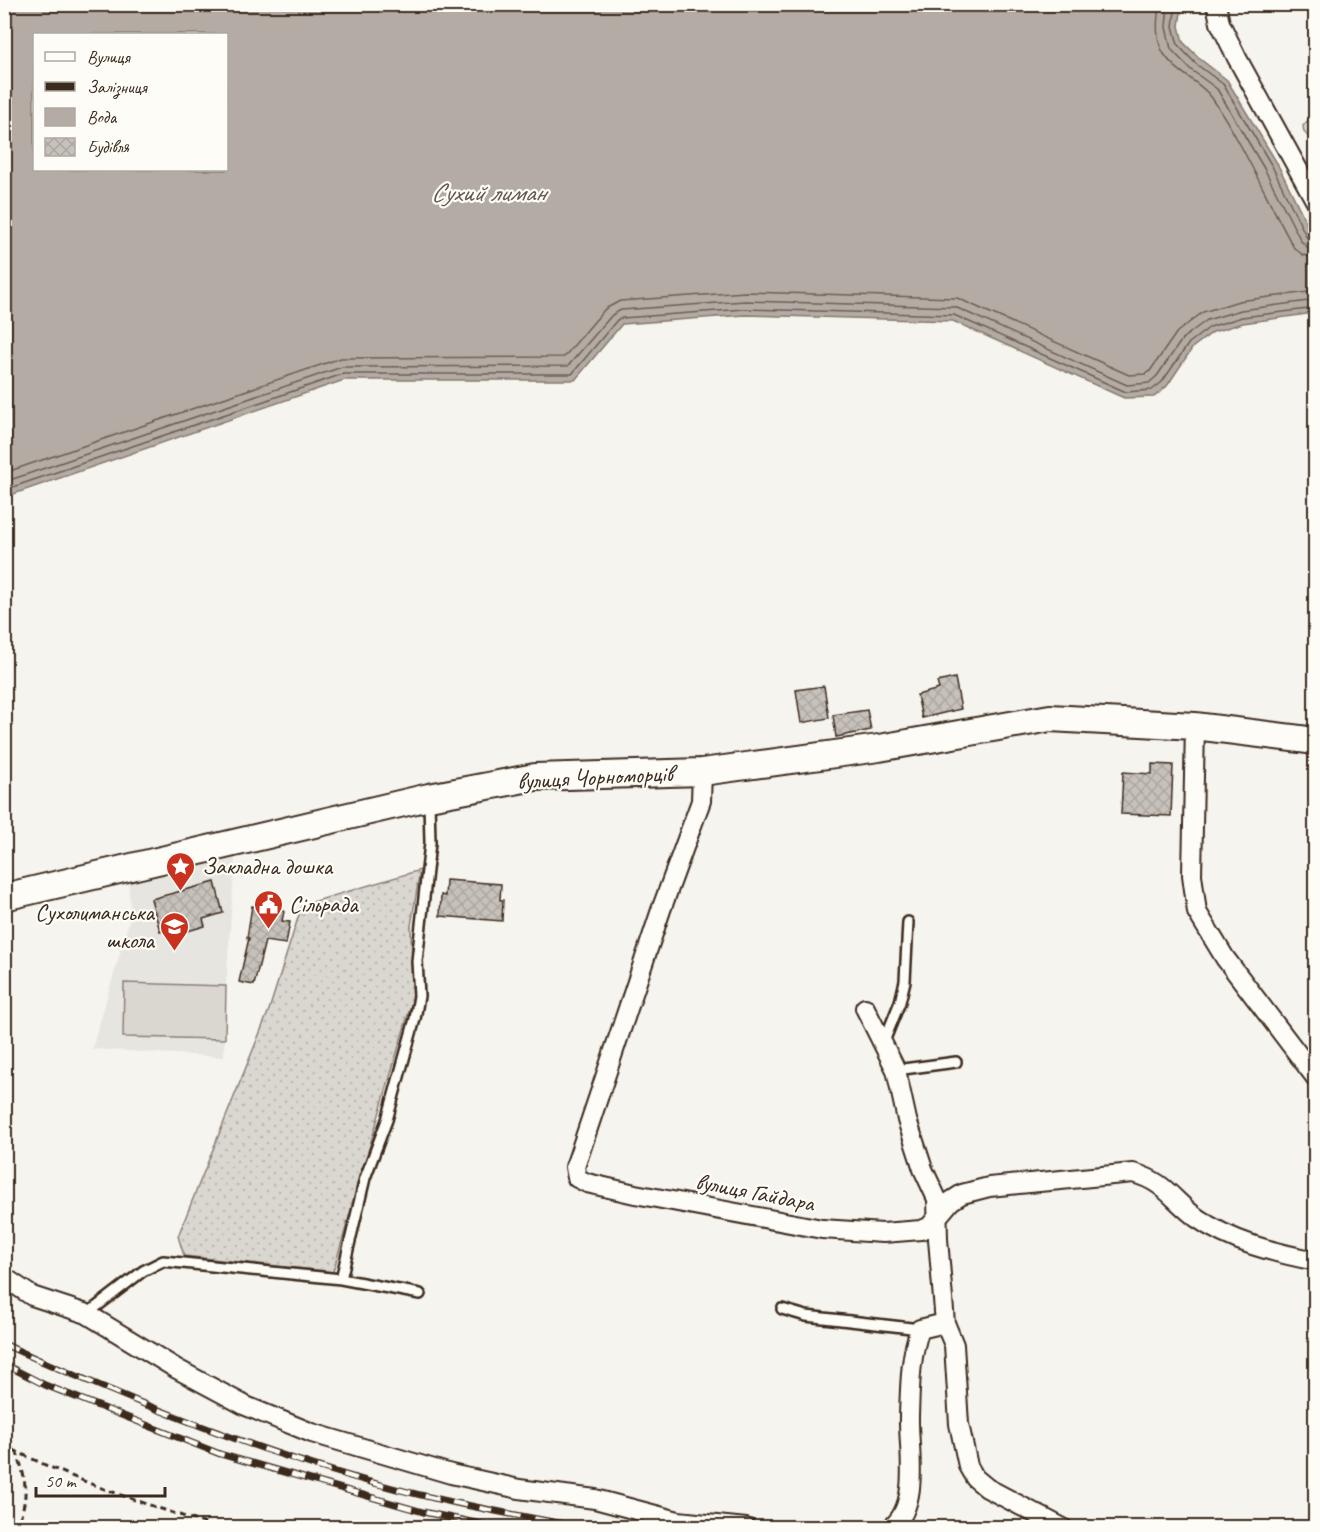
<svg xmlns="http://www.w3.org/2000/svg" width="1320" height="1532" font-family="Caveat,sans-serif">
<style>
.built{fill:#e7e5df}
.grass{fill:url(#grass-dots);stroke:#8a8077;stroke-width:1.5}
.wetland{fill:url(#wetland-marsh);stroke:#8a8077;stroke-width:1.5}
.garden{fill:#dad6d0;stroke:#8a8077;stroke-width:1.5}
.water{fill:#b4aca4;stroke:#84786e;stroke-width:1.5;fill-rule:evenodd}
.lines{fill:none;stroke-linecap:round;stroke-linejoin:round}
.shore{stroke:#6b5e54;stroke-width:1.5}
.building{fill:url(#building-cross-hatch);stroke:#3b2a1e;stroke-width:1.5}
.service-casing{stroke:#3b2a1e;stroke-width:14}
.minor-casing{stroke:#3b2a1e;stroke-width:22}
.secondary-casing{stroke:#3b2a1e;stroke-width:30}
.path{stroke:#3b2a1e;stroke-width:3;stroke-dasharray:6 4.5;stroke-linecap:butt}
.service{stroke:#fdfcf7;stroke-width:9}
.minor{stroke:#fdfcf7;stroke-width:18}
.secondary{stroke:#fdfcf7;stroke-width:26}
.rail-casing{stroke:#3b2a1e;stroke-width:7}
.rail{stroke:#fdfcf7;stroke-width:4.5;stroke-dasharray:14;stroke-linecap:butt}
.labels{text-anchor:middle;stroke-width:4.5;stroke-linejoin:round;paint-order:stroke}
.street-label{font-size:24px;fill:#3b2a1e;stroke:#fdfcf7}
.poi-label{font-size:24px;fill:#3b2a1e;stroke:#fdfcf7;text-anchor:start}
.water-label{font-size:26px;font-style:italic;fill:#65584d;stroke:#fdfcf7}
</style>
<defs>
<pattern id="grass-dots" width="8" height="8" patternUnits="userSpaceOnUse" patternTransform="scale(1.5)"><rect width="8" height="8" fill="#dad6d0"/><path d="M2 2h.1M6 6h.1" fill="none" stroke="#bcb8b2" stroke-width="1.8" stroke-linecap="round"/></pattern>
<pattern id="wetland-marsh" width="20" height="14" patternUnits="userSpaceOnUse" patternTransform="scale(1.5)"><rect width="20" height="14" fill="#dad6d0"/><path d="M1 5h8M5 5V1M11 12h8M15 12V8" fill="none" stroke="#bcb8b2"/></pattern>
<pattern id="building-cross-hatch" width="8" height="8" patternUnits="userSpaceOnUse" patternTransform="scale(1.5)"><rect width="8" height="8" fill="#c7c1bb"/><path d="M0 0l8 8M0 8l8-8" fill="none" stroke="#aca6a0"/></pattern>
</defs>
<rect width="100%" height="100%" fill="#f5f4ee"/>
<filter id="ink" filterUnits="userSpaceOnUse"><feTurbulence type="fractalNoise" baseFrequency=".0167" numOctaves="2"/><feDisplacementMap in="SourceGraphic" scale="12" xChannelSelector="R" yChannelSelector="G"/><feConvolveMatrix kernelMatrix="1 2 1 2 8 2 1 2 1" color-interpolation-filters="sRGB"/></filter>
<g filter="url(#ink)">
<!-- built -->
<path class="built" d="M235,857L226,986L224,1057L92,1049L131,915L128,881Z"/>
<!-- grass -->
<path class="grass" d="M420,870L411,926L413,998L333,1272L184,1256L178,1236L269,1010L302,905Z"/>
<!-- wetland -->
<path class="wetland" d="M1309,119H1315V144L1304,132L1303,126Z"/>
<!-- garden -->
<path class="garden" d="M124,983L226,986L225,1039L123,1037Z"/>
<!-- water -->
<path class="water" d="M4,5H1182L1179,26L1183,42L1200,59L1227,80L1277,163L1315,240V316L1314,313L1243,323L1213,332L1193,347L1167,386L1154,397L1124,398L953,321L745,315L622,324L575,380H344L5,497ZM34,34H226V170H34Z"/>
<g class="lines">
<!-- shore -->
<path class="shore" d="M1159,4C1157,21 1155,40 1164,54C1176,73 1201,82 1212,98C1244,145 1266,198 1294,248L1303,255L1316,258
M1168,4L1166,27L1171,49L1190,69L1217,89L1265,170L1301,241L1307,247L1316,249
M1176,4L1173,26L1178,45L1196,64L1223,84L1272,166L1307,238L1316,241
M4,473L341,358L564,357L605,309L620,301L745,292L957,298L1129,375L1145,374L1150,371L1177,332L1203,312L1239,301L1316,291
M4,482L342,367L568,366L612,315L621,310L745,301L955,307L1127,385L1149,383L1157,376L1183,338L1207,320L1241,310L1316,300
M4,490L343,374H572L617,320L622,318L745,309L954,315L1126,392L1152,390L1162,382L1189,343L1210,327L1242,317L1316,308"/>
</g>
<!-- building -->
<path class="building" d="M955,678L961,709L922,718L917,695L939,689L937,682Z
M824,686L829,718L801,723L796,690Z
M867,710L871,730L836,737L833,715Z
M1152,764L1173,765L1171,816L1121,814L1123,772L1152,774Z
M446,880L501,884L500,900H503L502,921L440,916L441,895L445,896Z
M215,882L223,913L203,919L205,926L184,932L182,925L160,931L151,899Z
M252,906L284,911L282,921L290,922L286,944L265,941L254,985L239,982L249,938H247Z"/>
<g class="lines">
<defs>
<path id="service" d="M883,1044L900,1002L905,981L908,922
M896,1070L956,1062
M341,1279L365,1178L387,1120L415,1019L419,996L417,961L430,843L429,800
M782,1309L806,1316L920,1329
M87,1314L143,1271L163,1261L341,1279L420,1294"/>
<path id="minor" d="M1216,4L1220,23L1237,58L1316,202
M1195,726L1192,875L1197,912L1225,958L1316,1078
M702,772L701,801L661,910L575,1167L577,1178L587,1183L635,1194L822,1229L883,1233L921,1230L929,1227L951,1201L962,1194L989,1187L1133,1173C1166,1182 1171,1199 1197,1218C1231,1242 1275,1253 1316,1261
M865,1008L896,1070L907,1120L923,1169L937,1199L938,1239L945,1323L954,1345L959,1424L968,1466L975,1478L987,1488L1063,1528
M4,1277L32,1296L87,1314L177,1369L246,1406L312,1433L451,1474L519,1489L595,1499L678,1521L746,1528
M891,1528C921,1505 908,1449 909,1416C910,1388 910,1356 920,1329L945,1323"/>
<path id="secondary" d="M4,897L429,797L535,777L702,772L879,748L1050,718L1195,726L1316,741"/>
</defs>
<!-- service casing -->
<use href="#service" class="service-casing"/>
<!-- minor casing -->
<use href="#minor" class="minor-casing"/>
<!-- secondary casing -->
<use href="#secondary" class="secondary-casing"/>
<!-- path -->
<path class="path" d="M176,878L181,891
M4,1445C73,1481 146,1504 219,1528
M16,1528C29,1498 27,1482 17,1453"/>
<!-- service -->
<use href="#service" class="service"/>
<!-- minor -->
<use href="#minor" class="minor"/>
<!-- secondary -->
<use href="#secondary" class="secondary"/>
<defs>
<path id="rail" d="M4,1344C48,1365 94,1383 139,1402C236,1441 335,1476 438,1499C487,1510 536,1519 586,1528
M4,1364L45,1385L220,1454L423,1512L500,1528"/>
</defs>
<!-- rail casing -->
<use href="#rail" class="rail-casing"/>
<!-- rail -->
<use href="#rail" class="rail"/>
</g>
</g>
<!-- icons -->
<defs>
<symbol id="sight-pin" viewBox="-11 -11 22 30"><path d="M0 17L-7.5 6A9.5 9.5 0 1 1 7.5 6Z" fill="#c8321e" stroke="#fdfcf7"/><path d="M0-6L1.8-2.2L6-1.7L2.9 1.2L3.7 5.4L0 3.3L-3.7 5.4L-2.9 1.2L-6-1.7L-1.8-2.2Z" fill="#fff"/></symbol>
<symbol id="civic-pin" viewBox="-11 -11 22 30"><path d="M0 17L-7.5 6A9.5 9.5 0 1 1 7.5 6Z" fill="#c8321e" stroke="#fdfcf7"/><path d="M-.6-6.5H3V-4.5H.6V-3L4-1V1h2V6H-6V1h2V-1L-.6-3ZM-1.2 2.5V6h2.4V2.5Z" fill="#fff"/></symbol>
<symbol id="school-pin" viewBox="-11 -11 22 30"><path d="M0 17L-7.5 6A9.5 9.5 0 1 1 7.5 6Z" fill="#c8321e" stroke="#fdfcf7"/><path d="M0-5L7-2L0 1L-7-2ZM-4 1L0 2.5L4 1V4Q0 6-4 4Z" fill="#fff"/></symbol>
</defs>
<g fill-rule="evenodd">
<use href="#sight-pin" x="164" y="850" width="33" height="45"/>
<use href="#civic-pin" x="252" y="888" width="33" height="45"/>
<use href="#school-pin" x="158" y="910" width="33" height="45"/>
</g>
<g class="labels">
<!-- street labels -->
<g class="street-label">
<text transform="translate(595 777) rotate(-3)" y="8">вулиця Чорноморців</text>
<text transform="translate(755 1192) rotate(11)" y="8">вулиця Гайдара</text>
</g>
<!-- poi labels -->
<g class="poi-label">
<text x="202" y="874">Закладна дошка</text>
<text x="289" y="912">Сільрада</text>
<text x="154" y="920" text-anchor="end">Сухолиманська<tspan x="154" dy="28">школа</tspan></text>
</g>
<!-- water labels -->
<g class="water-label">
<text x="488" y="201">Сухий лиман</text>
</g>
</g>
<!-- margin -->
<rect width="1320" height="1532" fill="none" stroke="#fdfcf7" stroke-width="24"/>
<rect x="12" y="12" width="1296" height="1508" fill="none" stroke="#3b2a1e" stroke-width="2" filter="url(#ink)"/>
<!-- legend -->
<rect x="33" y="33" width="195" height="138" fill="#fdfcf7" stroke="#afa8a0" stroke-width="1.5"/>
<rect x="45" y="52" width="30" height="9" fill="#fdfcf7" stroke="#afa8a0" stroke-width="1.5"/>
<text x="87" y="63" font-size="18" fill="#3b2a1e">Вулиця</text>
<rect x="45" y="82" width="30" height="9" fill="#3b2a1e" stroke="#afa8a0" stroke-width="1.5"/>
<text x="87" y="93" font-size="18" fill="#3b2a1e">Залізниця</text>
<rect x="45" y="108" width="30" height="18" fill="#b4aca4" stroke="#afa8a0" stroke-width="1.5"/>
<text x="87" y="123" font-size="18" fill="#3b2a1e">Вода</text>
<rect x="45" y="138" width="30" height="18" fill="url(#building-cross-hatch)" stroke="#afa8a0" stroke-width="1.5"/>
<text x="87" y="153" font-size="18" fill="#3b2a1e">Будівля</text>
<!-- scale -->
<path d="M36 1487v9h129v-9" fill="none" stroke="#3b2a1e" stroke-width="3"/>
<text x="45" y="1487" font-size="18" fill="#3b2a1e" stroke="#fdfcf7" stroke-width="4.5" paint-order="stroke">50 m</text>
</svg>
